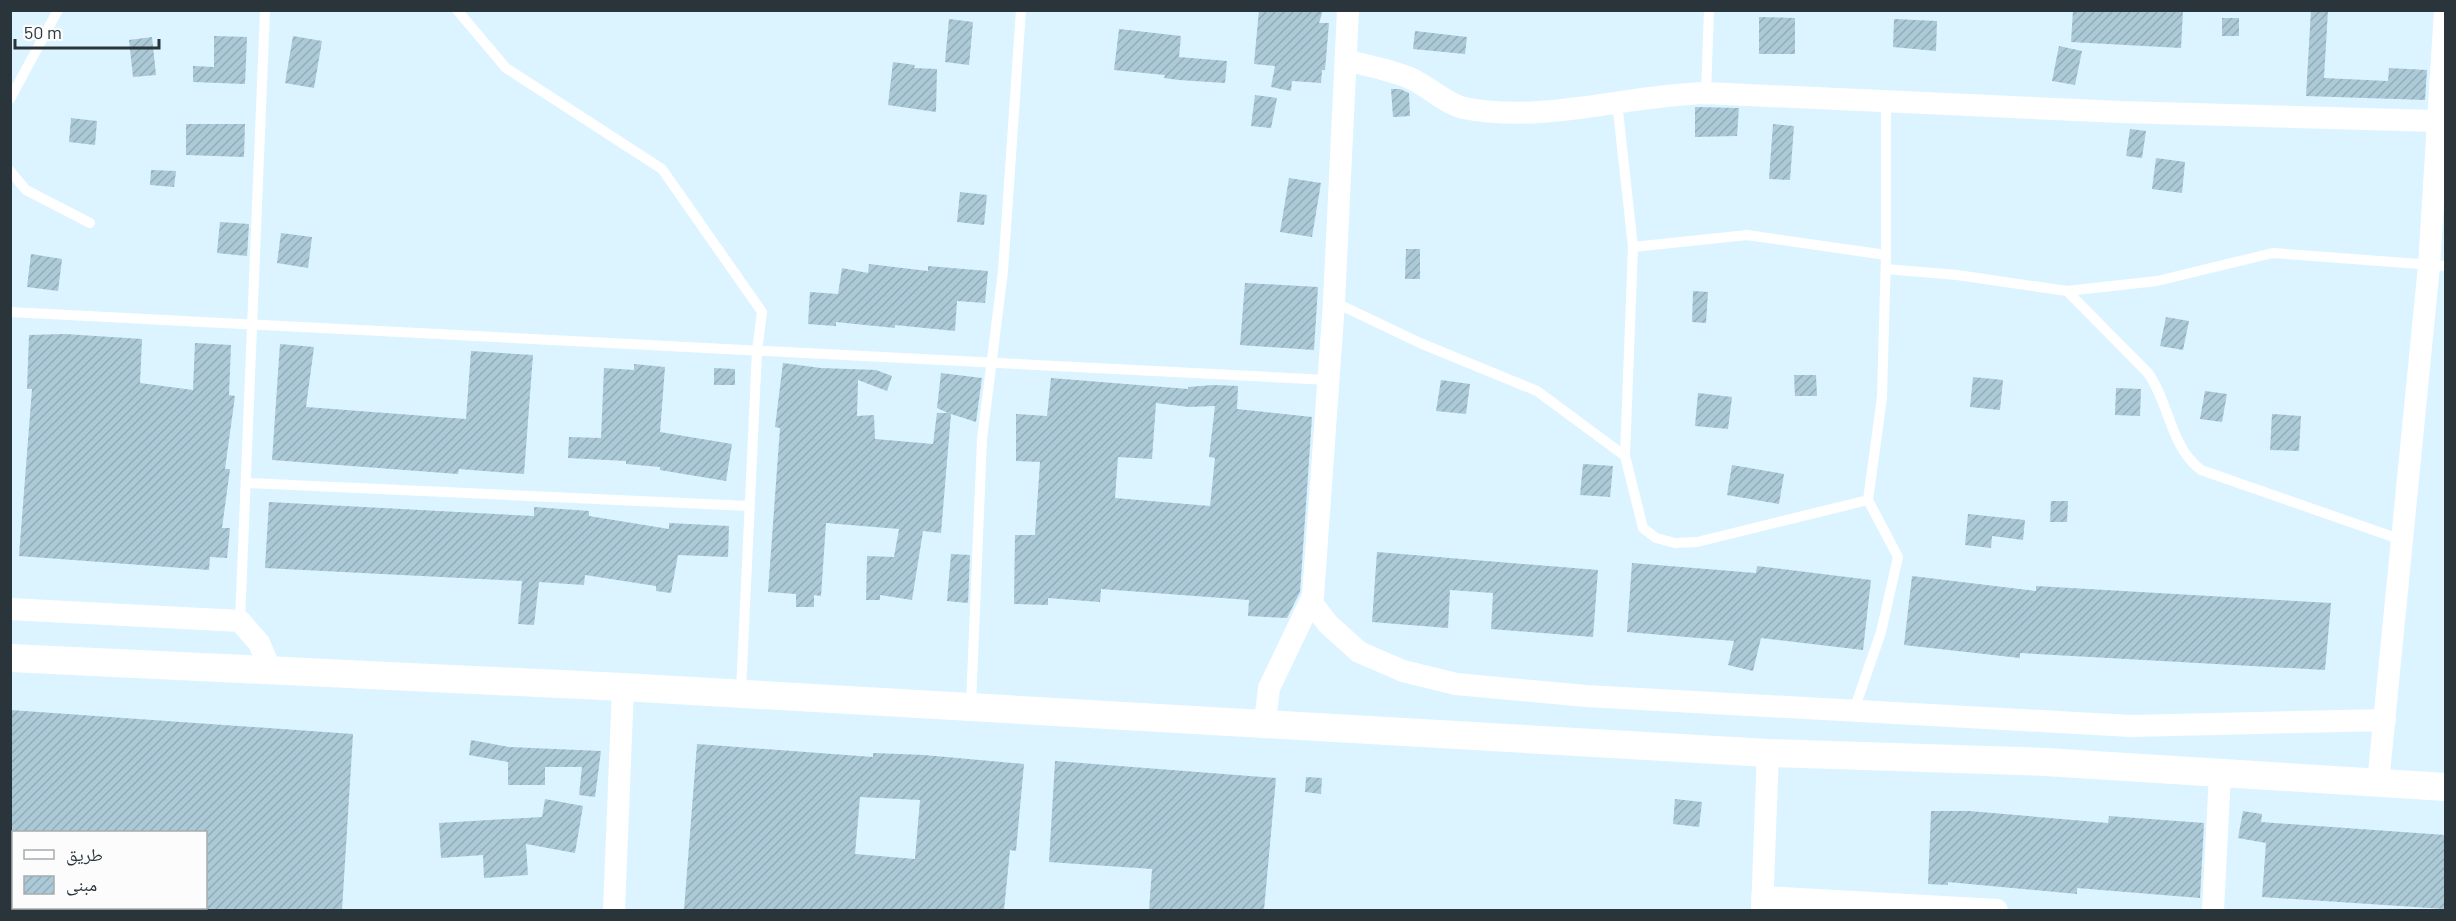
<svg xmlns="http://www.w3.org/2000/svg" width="2456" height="921" font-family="Barlow,'Noto Naskh Arabic',sans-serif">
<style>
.building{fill:url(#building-hatch);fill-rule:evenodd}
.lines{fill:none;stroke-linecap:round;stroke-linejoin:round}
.service{stroke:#fff;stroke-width:10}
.minor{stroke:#fff;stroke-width:22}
.tertiary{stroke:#fff;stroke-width:28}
</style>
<defs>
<pattern id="building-hatch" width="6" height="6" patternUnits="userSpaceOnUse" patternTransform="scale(1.5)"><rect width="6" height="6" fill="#abc9d6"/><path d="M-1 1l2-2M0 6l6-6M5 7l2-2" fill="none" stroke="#93adb8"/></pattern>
</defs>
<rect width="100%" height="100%" fill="#dcf4ff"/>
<!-- building -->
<path class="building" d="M1259,10H1323L1319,23H1329L1325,70H1322L1321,83L1292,81L1291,91L1271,87L1275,66L1254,64Z
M2073,10H2183L2181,48L2071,42Z
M2311,10H2328L2324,78L2388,81L2389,68L2427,70L2425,100L2306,96Z
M1759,17L1795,18V54H1759Z
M2222,18H2239V36H2222Z
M949,19L973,22L969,65L945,62Z
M1894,19L1937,21L1936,51L1893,47Z
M1119,29L1181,36L1179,57L1227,61L1225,83L1179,80L1164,78L1165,75L1114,70Z
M1415,31L1467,37L1465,54L1413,49Z
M214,36L247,37L245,84L193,82V66L214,67Z
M293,36L322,41L314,88L285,83Z
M152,37L156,75L133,77L129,40Z
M2059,46L2082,51L2075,85L2052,81Z
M893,62L915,65L914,68L937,69L936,112L888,105Z
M1391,89H1400L1409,93L1410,116L1393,117Z
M1255,95L1277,98L1271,128L1251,126Z
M1695,107L1739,108L1737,136L1695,137Z
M71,118L97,121L95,145L69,142Z
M186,124H245L244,157L186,155Z
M1773,124L1794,126L1790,180L1769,179Z
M2130,129L2146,131L2142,158L2126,156Z
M2156,158L2185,162L2182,193L2152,189Z
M151,170L176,171L174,187L150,185Z
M1289,178L1321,183L1312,237L1280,232Z
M960,192L987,195L984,225L957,222Z
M220,222L249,224L247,256L217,253Z
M281,233L312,237L308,268L277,263Z
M1406,249H1420V279H1405Z
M31,254L62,259L58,291L27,287Z
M869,264L928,271V266L988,271L985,303L957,301L955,331L895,325V328L836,322V326L808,324L810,292L838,294L842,268L868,273Z
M1245,283L1318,287L1314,350L1240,345Z
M1693,291L1708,292L1706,323L1692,322Z
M2166,317L2189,321L2183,350L2160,346Z
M65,334L142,339L140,383L193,390L195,343L231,345L229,395L235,396L225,469H230L222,528H230L227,558L210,557L209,570L19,556L32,389H27L29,335Z
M280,344L314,347L306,407L466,419L471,351L533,355L524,474L459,469L458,474L272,460Z
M783,363L821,368L876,370L892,376L887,391L858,380L857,416L874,415L875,439L933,444L937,413H948L937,408L941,373L982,378L976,422L951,414L941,533L923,531L912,600L880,595V600H866L867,556L894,557L899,529L826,523L821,596L814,595V607H796V594L768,592L780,428L775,427Z
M634,364L665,367L660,432L732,444L726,481L660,470V467L626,464V461L568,458L569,437L601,438L604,368L634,370Z
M714,368L735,369V385H714Z
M1794,375H1816L1817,396H1795Z
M1973,377L2003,380L2000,410L1970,407Z
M1051,378L1188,389V387L1213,385L1238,386L1237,409L1312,417L1300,592L1287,618L1248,616L1249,600L1101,589L1100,602L1048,598V605L1014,604L1015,535H1035L1040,462L1016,461V414L1047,416ZM1156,403L1189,407L1215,406L1209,457L1215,458L1210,506L1115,498L1118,457L1152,459Z
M1441,380L1470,384L1466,414L1436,411Z
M2116,388L2141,389L2140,416L2115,415Z
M2205,391L2227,394L2222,422L2200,419Z
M1698,393L1732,397L1728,429L1695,426Z
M2272,414L2301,416L2299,451L2270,450Z
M1583,464L1613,466L1610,497L1580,495Z
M1732,465L1784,474L1779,504L1727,495Z
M2051,501H2068L2067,522H2050Z
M269,502L534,516V507L589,511V516L669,529V523L729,526L728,557L678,555L671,593L656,591V586L585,575L584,585L539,582L534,625L518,624L522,581L265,568Z
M1968,514L2025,520L2023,540L1992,536L1991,548L1965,545Z
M1377,552L1598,570L1593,637L1491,629L1493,593L1450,590L1448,628L1372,622Z
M951,554L970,555L968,603L947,601Z
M1632,563L1756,573L1757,566L1871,580L1863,650L1761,638L1753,671L1728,665L1734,641L1627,632Z
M1912,576L2036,591V586L2331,603L2325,670L2020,653V658L1904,645Z
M10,710L353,734L342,910H206V832H10Z
M471,740L509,747L601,751L595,797L579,795L582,767H545V785H508V762L469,755Z
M697,744L873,757V753L924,755L1024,764L1016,851L1010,850L1004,910H684ZM860,797L920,800L915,859L855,854Z
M1055,761L1276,778L1264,910H1149L1152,869L1049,862Z
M1306,777L1322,778L1321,794L1305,792Z
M545,799L583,806L575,853L526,844L528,875L484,878L483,855L441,858L439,823L542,817Z
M1675,799L1702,802L1699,827L1673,824Z
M1931,811H1969L2108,823L2109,816L2204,823L2200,898L2077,888V894L1948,882V885L1928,884Z
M2243,811L2262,814L2261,822L2445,835V909L2262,897L2266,843L2238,838Z"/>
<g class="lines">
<!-- service -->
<path class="service" d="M457,10L506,68L662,169L762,312L757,351L741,691
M1706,93L1709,10
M10,99L58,10
M1617,102L1633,247L1625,456L1643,528L1656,538L1675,543L1697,542L1868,500
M10,171L26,190L90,223
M1633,247L1747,235L1886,255
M1886,269L1957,275L2067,291L2157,281L2273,253L2446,266
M2067,291L2148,373C2170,404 2170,447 2201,470L2402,540
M1334,302L1420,343L1537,391L1625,456
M10,312L1328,380
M246,483L749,506
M240,621L265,10
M971,705L982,439L1003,271L1021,10
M1854,710L1881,632L1898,557L1868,500L1882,397L1886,255V101"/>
<!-- minor -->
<path class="minor" d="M1346,60C1367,66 1392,70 1412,79C1429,87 1446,104 1464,108C1543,124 1626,95 1706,93L2121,112L2436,121
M1311,602L1328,624L1359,652L1403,671L1456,684L1586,696L2131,726L2385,720
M10,609L240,621L259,643L271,671
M1265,722L1269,688L1313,596L1334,302L1348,10
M2378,783L2429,266L2445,10
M1762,897L1997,910
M614,910L623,687
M1762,910L1768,753
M2213,910L2220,774"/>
<!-- tertiary -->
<path class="tertiary" d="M10,658L623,687L1768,753L2046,762L2446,787"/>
</g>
<!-- border -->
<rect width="2456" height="921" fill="none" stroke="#29353a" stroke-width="24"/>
<!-- legend -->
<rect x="12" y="831" width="195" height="78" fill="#fcfcfc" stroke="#a8acae" stroke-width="1.5"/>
<rect x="24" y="850" width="30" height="9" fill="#ffffff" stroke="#a8acae" stroke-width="1.5"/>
<text x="66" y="861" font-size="18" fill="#29353a">طريق</text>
<rect x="24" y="876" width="30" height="18" fill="url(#building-hatch)" stroke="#a8acae" stroke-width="1.5"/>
<text x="66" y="891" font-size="18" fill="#29353a">مبنى</text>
<!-- scale -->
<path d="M15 39v9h144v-9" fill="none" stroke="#29353a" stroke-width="3"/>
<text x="24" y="39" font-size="18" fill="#29353a" stroke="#fcfcfc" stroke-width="4.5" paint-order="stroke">50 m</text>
</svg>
